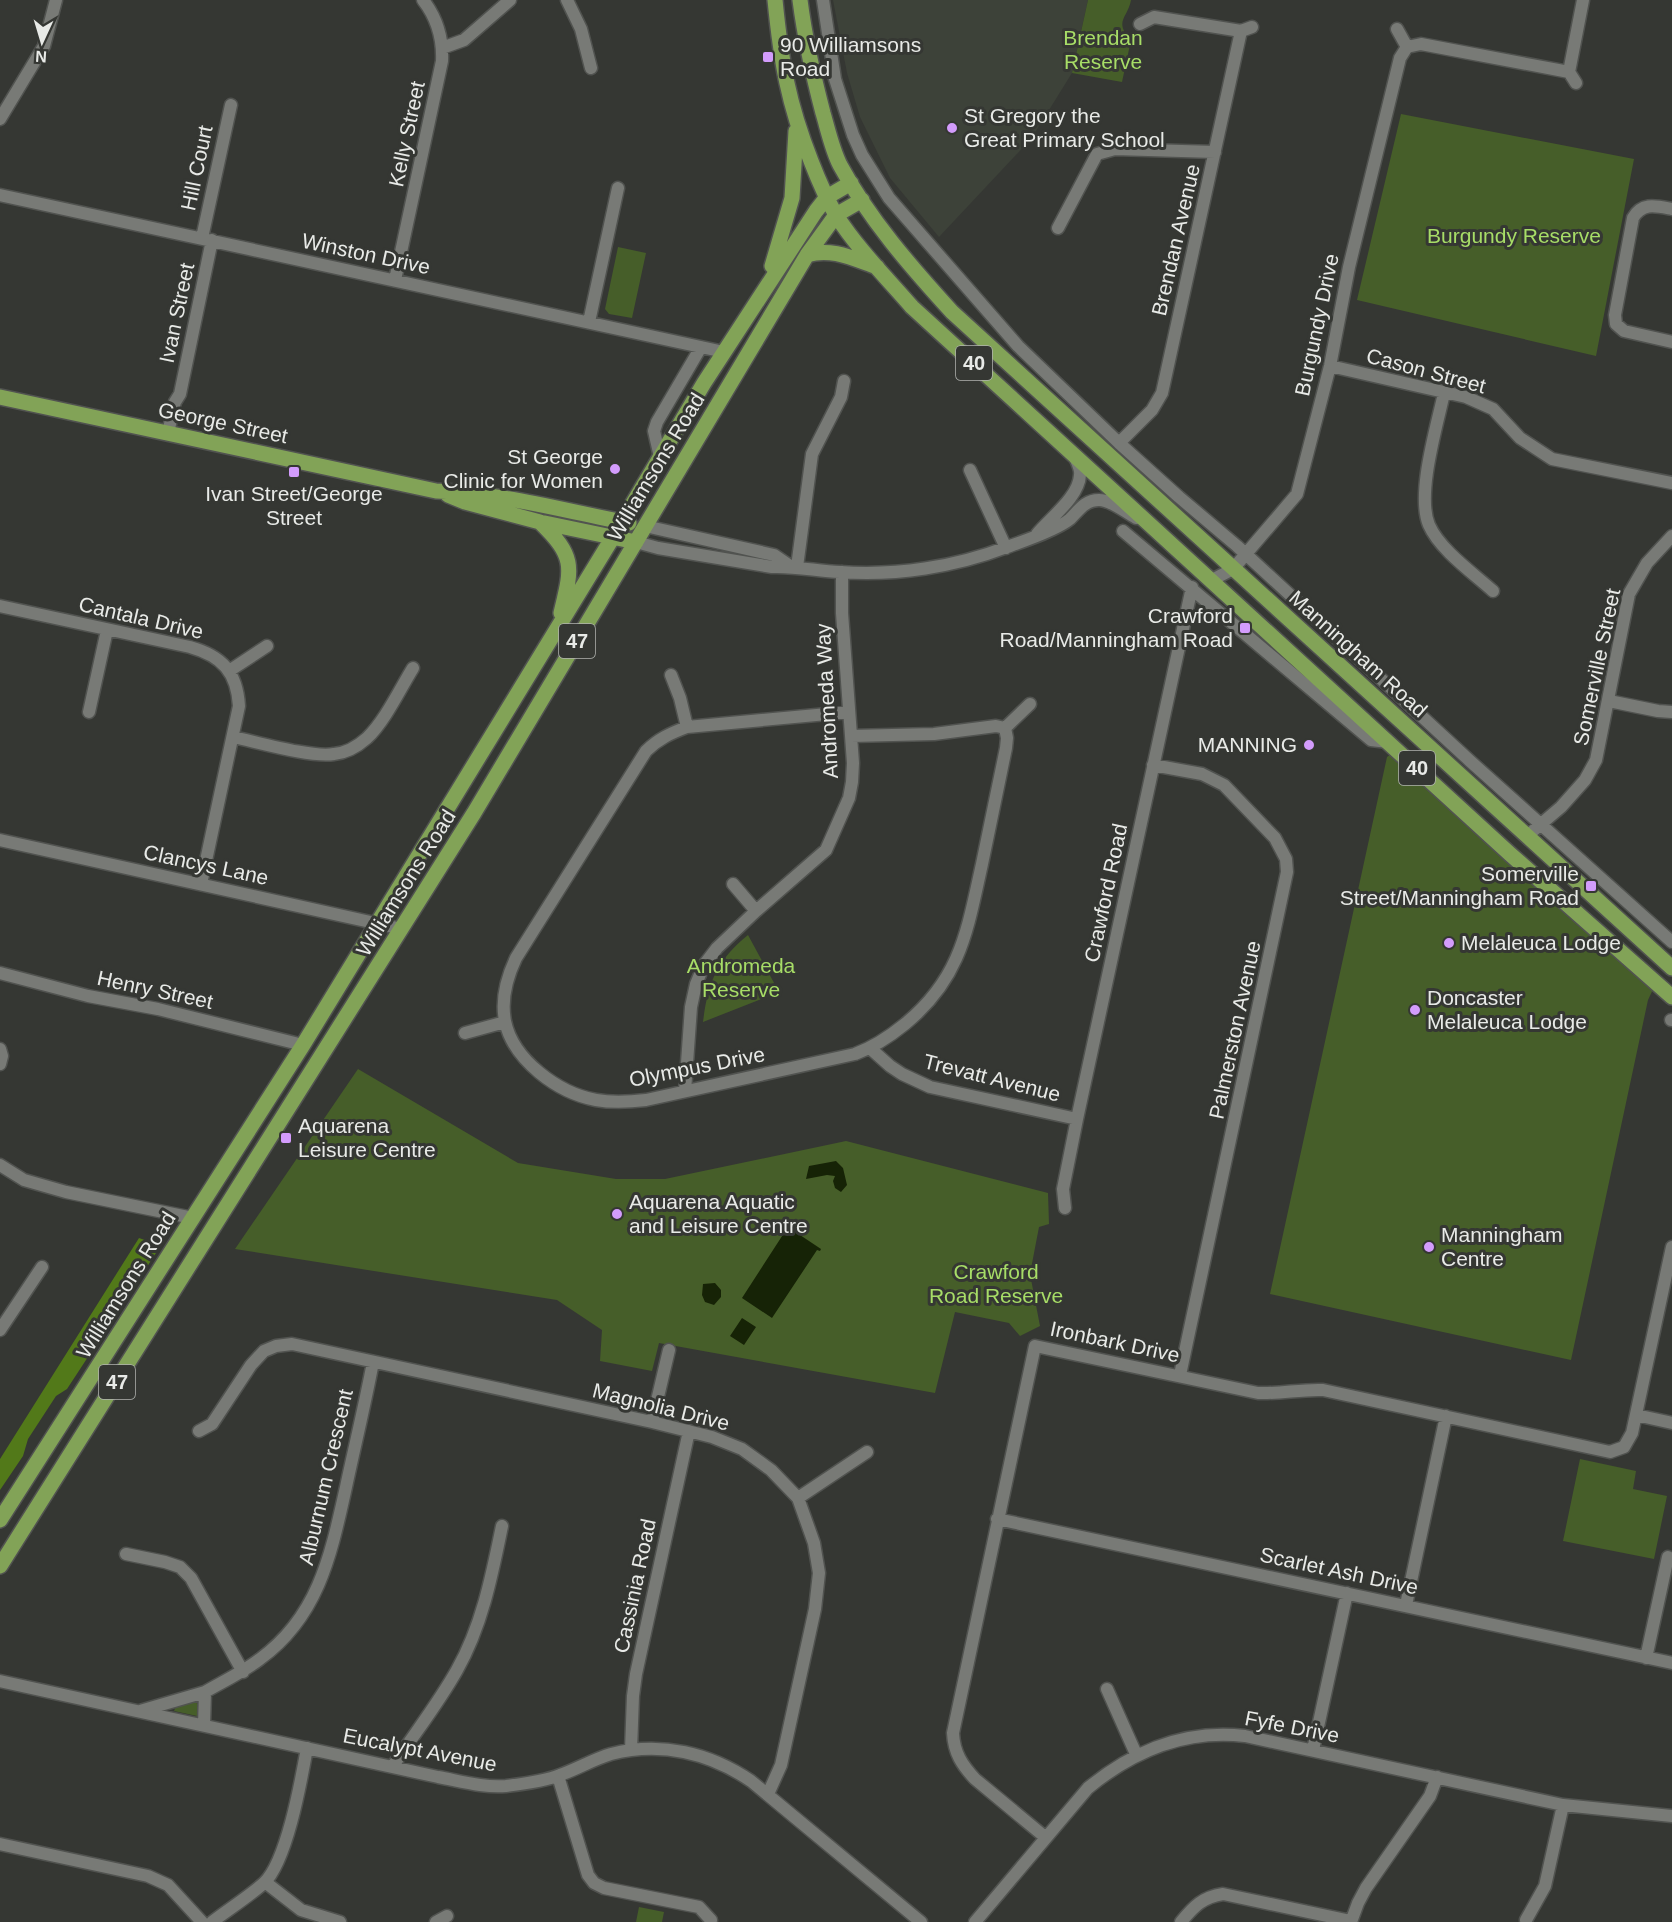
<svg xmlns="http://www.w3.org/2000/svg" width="1672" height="1922" font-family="Arial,sans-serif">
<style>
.built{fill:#3d4239}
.green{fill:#465e29}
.forest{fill:#527919}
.water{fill:#162306}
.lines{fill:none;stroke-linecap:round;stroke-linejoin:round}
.minor-casing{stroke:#515350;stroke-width:15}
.major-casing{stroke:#515350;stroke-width:18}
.minor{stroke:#787a76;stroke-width:12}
.major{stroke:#82a357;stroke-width:15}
.poi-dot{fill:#d39cfc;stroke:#353733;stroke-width:2}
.labels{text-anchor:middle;stroke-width:6;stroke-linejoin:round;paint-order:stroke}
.shield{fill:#353733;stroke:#b2b4b1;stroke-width:1.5}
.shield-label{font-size:20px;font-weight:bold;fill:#e8eae7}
.park-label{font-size:21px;fill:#a7dd67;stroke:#353733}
.poi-label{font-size:21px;fill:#e8eae7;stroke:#353733;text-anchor:start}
.street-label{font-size:21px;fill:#e8eae7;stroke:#353733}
</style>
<rect width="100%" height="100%" fill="#353733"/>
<!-- built -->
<path class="built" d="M833,0H1088L1072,73L1031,139L939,237L890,178L860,117L847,73Z"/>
<!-- green -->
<path class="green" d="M1088,0H1131C1128,18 1113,21 1131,40L1122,82L1072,73Z
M1401,114L1634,159L1596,356L1357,300Z
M618,247L646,253L632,318L609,314L605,309Z
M1396,750L1656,983L1648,1000L1571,1360L1270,1294L1387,757Z
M748,935L779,992L703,1022C708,982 717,960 748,935Z
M358,1069L518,1163L616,1179H665L846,1141L1048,1193L1049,1224L1039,1227L1030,1274L1040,1326L1020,1336L1009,1323L955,1312L935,1393L659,1343L652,1371L600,1361L602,1330L557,1300L235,1249Z
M1580,1459L1636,1471L1633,1489L1667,1496L1654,1559L1563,1541Z
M195,1702L198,1704L197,1716L174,1711L176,1706Z
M639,1907L664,1912L662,1922H636Z"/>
<!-- forest -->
<path class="forest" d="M139,1238L156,1244V1253L67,1389L56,1396L28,1439L23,1456L0,1490V1459Z"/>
<!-- water -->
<path class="water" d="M836,1161L843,1168L847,1185L841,1192L835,1188L833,1181L835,1176L827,1175L806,1179L809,1166Z
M785,1225L821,1249L820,1251L817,1250L772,1318L742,1298L786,1230L784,1227Z
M715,1283L721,1290V1297L714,1305L705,1302L702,1295L703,1284Z
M742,1318L756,1327L744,1345L730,1336Z"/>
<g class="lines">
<defs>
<path id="minor" d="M567,0L581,29L591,68
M823,0L835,79L853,135L862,155L889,198L1018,346L1119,443L1179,497L1237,546L1470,761L1672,942
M1140,24L1154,17L1241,31
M1407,47L1421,44L1569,72L1576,83
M442,48L464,40L510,0
M1569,72L1583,0
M0,119L44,46L56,0
M0,195L724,352
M1672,209C1656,206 1642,202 1633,218L1615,315L1616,324L1624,331L1672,342
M1058,228L1097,154L1115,149L1215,152
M202,238L231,105
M395,280L442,61C443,38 437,18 423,0
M589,322L618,188
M1330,366L1466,397L1493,409L1520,438L1552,459L1672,483
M1444,393C1437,426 1416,494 1429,525C1440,550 1473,573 1493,591
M168,433L175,402L180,394L212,240
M1119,443L1152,410L1162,393L1241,31L1252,27
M660,457L654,431L657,422L701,347
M970,470L1006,548
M645,526L774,555L790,566
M1123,531L1371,740L1388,742
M1037,534C1050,518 1079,497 1080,475C1081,469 1077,463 1075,457
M636,542L658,548L772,567C795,566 817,571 840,572C896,576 955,567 1007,547C1024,541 1057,530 1070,519C1079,510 1085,500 1099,500C1111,500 1125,512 1136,518
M797,567L812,454L841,397L844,381
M1212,580L1233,569L1297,494L1330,366L1349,267L1400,58L1407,47L1397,29
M0,606L190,647C222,656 237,672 239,706L201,884
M229,671L267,646
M671,675L680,698L687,727
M1609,701L1658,711L1672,712
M89,712L107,630
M849,712L687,727C671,733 658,739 646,751L516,958C507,977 501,1000 505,1021C513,1060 558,1093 596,1100C613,1103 629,1102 646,1100L855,1054C874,1047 889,1037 905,1024C961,978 967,931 982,864C990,825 998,787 1006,748L1007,738L1005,728L1030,704
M851,736L934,734L996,726L1005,728
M233,737C257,742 312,758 334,754C346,753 358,746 367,738C385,721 400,689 413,668
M1153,765L1202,774L1224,785L1275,838L1286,859L1287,872L1180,1375
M1527,836L1561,807L1585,780L1596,760L1629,594L1647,563L1672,536
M0,840L402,929
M733,884L756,911
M0,973L88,996L158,1009L303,1045
M1671,1020H1672
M465,1033L505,1022
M0,1049L2,1056L0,1064
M871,1049L890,1066L902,1074L930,1087L1077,1119
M685,1091L691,1007L696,984L704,965L717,948L756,911L826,850L849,798L852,782L853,763L842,613V572
M0,1165L24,1180L66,1192L193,1218
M1065,1208L1063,1189L1077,1119L1192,587
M0,1330L42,1267
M1636,1415L1672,1423
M652,1422L669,1350
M199,1431L212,1424L251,1365L264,1351L276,1346L292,1344L652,1422L712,1437L742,1449L771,1470L798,1498L814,1543L819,1573L815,1609L781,1765L768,1794
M798,1498L867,1452
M997,1519L1672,1663
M126,1554L165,1562L180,1567L191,1578L243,1672
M1406,1605L1446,1416
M1646,1658L1668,1557
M0,1681L438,1777C460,1781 484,1788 506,1786C523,1784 545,1781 560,1775C577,1769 594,1759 611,1754C661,1741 710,1753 751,1781L921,1922
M1107,1689L1136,1754
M205,1692C224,1681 243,1672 260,1659C319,1616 331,1554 346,1487C355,1445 365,1404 373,1362
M140,1711L205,1692L204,1725
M631,1750L633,1696L636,1674L689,1431
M1313,1750L1347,1593
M393,1766C414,1734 438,1704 457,1670C482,1626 492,1575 502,1526
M558,1776L588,1875L594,1883L604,1888L699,1907L711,1920
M1045,1837L975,1779C962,1765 954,1753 953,1733L1035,1346L1258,1393C1280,1394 1301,1389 1323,1390L1610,1452L1624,1447L1632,1433L1672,1247
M0,1844L148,1876L168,1885L202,1922
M265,1882L301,1910L340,1922
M1526,1920L1545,1886L1563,1805
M212,1922C229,1909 248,1897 264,1883C287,1861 301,1781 307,1748
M436,1922L447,1916
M975,1922L1088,1788C1133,1751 1185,1729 1245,1736L1563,1805L1672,1816
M1181,1922C1194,1906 1203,1897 1223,1894L1351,1921
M1351,1922L1358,1903L1366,1888L1430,1796L1437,1777"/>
<path id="major" d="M775,0C781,61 788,103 811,161C818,179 826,198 836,215C857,248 886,277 912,307L1510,854L1672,997
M800,0C805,39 813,75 823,113C828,130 832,149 840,165C869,219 911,267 952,312L1672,968
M807,255C831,247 854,259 877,267
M772,266L792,198L796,131
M0,397L436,491C502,493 564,511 629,523
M448,495L465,502L540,522L636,542
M540,522C576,557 572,567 561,613
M0,1520L303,1045L613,537L704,383L816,211L827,197L851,183
M0,1566L474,813L807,255L836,215L862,200"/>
</defs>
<!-- minor casing -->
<use href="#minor" class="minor-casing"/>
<!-- major casing -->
<use href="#major" class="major-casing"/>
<!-- minor -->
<use href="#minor" class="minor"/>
<!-- major -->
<use href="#major" class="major"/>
</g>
<!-- markers -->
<g class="poi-dot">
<rect x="762" y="51" width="12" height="12" rx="3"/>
<circle cx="952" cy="128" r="6"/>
<circle cx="615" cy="469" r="6"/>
<rect x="288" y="466" width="12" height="12" rx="3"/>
<rect x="1239" y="622" width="12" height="12" rx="3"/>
<circle cx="1309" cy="745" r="6"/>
<rect x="1585" y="880" width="12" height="12" rx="3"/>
<circle cx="1449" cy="943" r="6"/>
<circle cx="1415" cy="1010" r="6"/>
<rect x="280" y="1132" width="12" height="12" rx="3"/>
<circle cx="617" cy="1214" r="6"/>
<circle cx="1429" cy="1247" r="6"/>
</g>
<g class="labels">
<!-- shield labels -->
<g class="shield">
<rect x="956" y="346" width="36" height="34" rx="4.5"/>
<rect x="559" y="624" width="36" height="34" rx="4.5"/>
<rect x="1399" y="751" width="36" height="34" rx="4.5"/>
<rect x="99" y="1365" width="36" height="34" rx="4.5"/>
</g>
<g class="shield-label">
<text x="974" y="370">40</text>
<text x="577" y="648">47</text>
<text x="1417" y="775">40</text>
<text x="117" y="1389">47</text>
</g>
<!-- park labels -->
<g class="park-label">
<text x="1103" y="45">Brendan<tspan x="1103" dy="24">Reserve</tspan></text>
<text x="1514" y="243">Burgundy Reserve</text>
<text x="741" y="973">Andromeda<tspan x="741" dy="24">Reserve</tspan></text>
<text x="996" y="1279">Crawford<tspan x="996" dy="24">Road Reserve</tspan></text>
</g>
<!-- poi labels -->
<g class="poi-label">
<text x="780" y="52">90 Williamsons<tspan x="780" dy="24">Road</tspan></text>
<text x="964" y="123">St Gregory the<tspan x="964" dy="24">Great Primary School</tspan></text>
<text x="603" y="464" text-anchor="end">St George<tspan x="603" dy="24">Clinic for Women</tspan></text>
<text x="294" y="501" text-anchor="middle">Ivan Street/George<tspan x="294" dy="24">Street</tspan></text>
<text x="1233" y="623" text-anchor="end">Crawford<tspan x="1233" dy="24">Road/Manningham Road</tspan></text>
<text x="1297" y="752" text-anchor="end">MANNING</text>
<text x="1579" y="881" text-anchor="end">Somerville<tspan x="1579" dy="24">Street/Manningham Road</tspan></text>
<text x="1461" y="950">Melaleuca Lodge</text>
<text x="1427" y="1005">Doncaster<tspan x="1427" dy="24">Melaleuca Lodge</tspan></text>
<text x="298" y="1133">Aquarena<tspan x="298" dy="24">Leisure Centre</tspan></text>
<text x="629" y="1209">Aquarena Aquatic<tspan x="629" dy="24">and Leisure Centre</tspan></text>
<text x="1441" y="1242">Manningham<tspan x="1441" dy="24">Centre</tspan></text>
</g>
<!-- street labels -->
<g class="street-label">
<text transform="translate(407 134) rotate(-78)" y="7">Kelly Street</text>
<text transform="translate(197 168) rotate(-78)" y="7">Hill Court</text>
<text transform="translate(1176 240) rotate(-77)" y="7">Brendan Avenue</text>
<text transform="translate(366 254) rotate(12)" y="7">Winston Drive</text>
<text transform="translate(177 313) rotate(-78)" y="7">Ivan Street</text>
<text transform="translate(1317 325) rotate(-78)" y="7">Burgundy Drive</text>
<text transform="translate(1426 371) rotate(15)" y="7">Cason Street</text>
<text transform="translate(223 423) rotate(12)" y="7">George Street</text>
<text transform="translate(656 467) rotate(-59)" y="7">Williamsons Road</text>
<text transform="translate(141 618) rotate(13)" y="7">Cantala Drive</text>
<text transform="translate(1358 654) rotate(42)" y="7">Manningham Road</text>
<text transform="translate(1597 667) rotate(-78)" y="7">Somerville Street</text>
<text transform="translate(827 701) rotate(-93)" y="7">Andromeda Way</text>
<text transform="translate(206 865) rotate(12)" y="7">Clancys Lane</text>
<text transform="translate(406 883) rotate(-58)" y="7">Williamsons Road</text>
<text transform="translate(1106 893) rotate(-78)" y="7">Crawford Road</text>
<text transform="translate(155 990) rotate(12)" y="7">Henry Street</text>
<text transform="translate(1235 1030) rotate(-78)" y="7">Palmerston Avenue</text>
<text transform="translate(697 1067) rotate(-11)" y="7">Olympus Drive</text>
<text transform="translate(992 1078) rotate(14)" y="7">Trevatt Avenue</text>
<text transform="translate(126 1285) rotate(-58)" y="7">Williamsons Road</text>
<text transform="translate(1115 1342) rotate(12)" y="7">Ironbark Drive</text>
<text transform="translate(661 1407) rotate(14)" y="7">Magnolia Drive</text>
<text transform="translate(326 1477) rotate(-77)" y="7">Alburnum Crescent</text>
<text transform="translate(1339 1571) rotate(12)" y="7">Scarlet Ash Drive</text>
<text transform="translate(635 1586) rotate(-78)" y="7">Cassinia Road</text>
<text transform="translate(1292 1727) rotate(11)" y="7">Fyfe Drive</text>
<text transform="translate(420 1750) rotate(11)" y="7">Eucalypt Avenue</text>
</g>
</g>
<!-- north arrow -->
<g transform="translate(42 42) rotate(184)" stroke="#353733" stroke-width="4.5" paint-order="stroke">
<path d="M0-4.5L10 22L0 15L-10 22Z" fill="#e8eae7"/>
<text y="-9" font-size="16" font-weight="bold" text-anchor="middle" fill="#e8eae7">N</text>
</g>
</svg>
